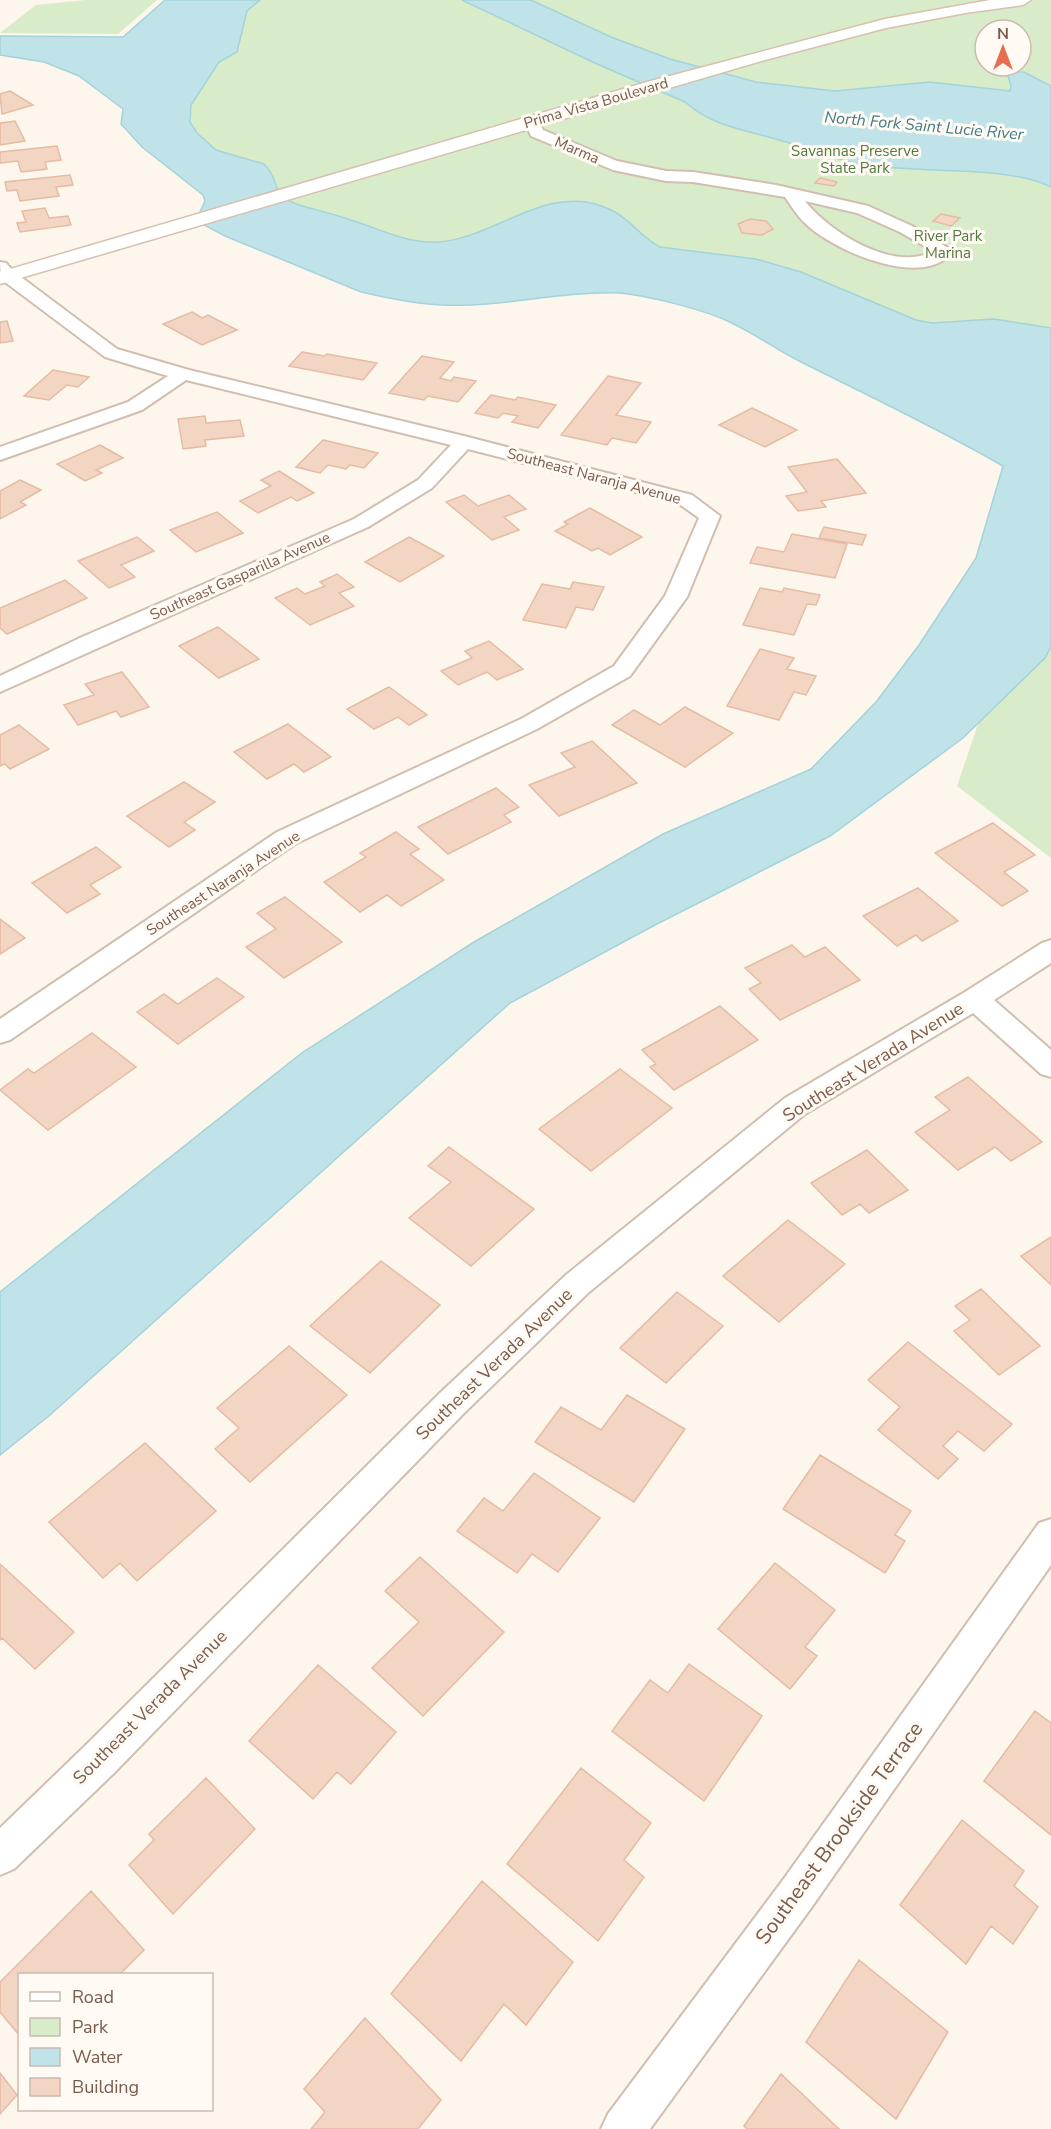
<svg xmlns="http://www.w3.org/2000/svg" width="1051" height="2129" font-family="'Nunito Sans',sans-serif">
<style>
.green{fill:#d8ecc9;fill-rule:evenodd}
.water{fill:#bfe3e8;stroke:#a5d3da;stroke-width:1.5}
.building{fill:#f3d5c3;stroke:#e6bba3;stroke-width:1.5}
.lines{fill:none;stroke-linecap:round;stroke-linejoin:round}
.street-casing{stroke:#d1beb0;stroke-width:4}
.secondary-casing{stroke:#d6c0b0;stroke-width:3}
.street{fill:#fff;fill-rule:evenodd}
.secondary{fill:#fff;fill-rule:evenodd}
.labels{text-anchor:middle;stroke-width:6;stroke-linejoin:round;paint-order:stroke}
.far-street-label{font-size:15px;fill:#7a5c4d;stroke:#fffaf3}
.far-park-label{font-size:15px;fill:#537a41;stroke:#fffaf3}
.far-water-label{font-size:16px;font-style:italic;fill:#437c86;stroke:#fffaf3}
.street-label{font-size:18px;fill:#7a5c4d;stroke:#fffaf3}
.near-street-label{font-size:21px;fill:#7a5c4d;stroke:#fffaf3}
</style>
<rect width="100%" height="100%" fill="#fdf6ec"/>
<!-- green -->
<path class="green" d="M86,0H157L118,34L0,33L36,5Z
M201,0H1051V429L758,291L274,230L169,125ZM985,30H1021V66H985Z
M1051,519V858L957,786L1017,609Z"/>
<!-- water -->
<path class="water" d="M165,0H260L247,11L237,52L219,62L191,105L190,122L197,133L216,150L264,164C283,183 267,193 299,205C316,210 334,214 351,220C380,229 408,244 439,242C496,238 552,178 613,211C631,220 642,238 660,247L756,259L801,272L916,320L932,323L994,319L1051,328V647L1045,658L963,738L830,836L655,925L510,1003L50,1415L0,1455V1292L303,1052L474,942L663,834L811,769L876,702L919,645L976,558L1003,466C937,428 869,396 801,362C775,349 751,331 725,320C701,309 645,295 619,293C560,291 501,308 442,305C415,304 387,298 361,292L225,236L204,225L199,214L205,201L203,195L142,147L121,124L123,109L79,76L44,62L0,55V36L123,37Z
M462,0H531L611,37L670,59L756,82L835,91L930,82L1010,91L1011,86L1007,72H1024L1051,86V187C1013,169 956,172 915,169C894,168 872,166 851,162C825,156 799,145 772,138C738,128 713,126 685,102L597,64Z"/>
<!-- building -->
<path class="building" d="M10,91L33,105L2,114L0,94Z
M15,121L25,141L0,145V123Z
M57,146L61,160L45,162L47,169L21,172L18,161L0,163V152Z
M70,175L73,185L56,187L59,196L20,201L17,190L7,191L5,182Z
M820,178L837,182L834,186L815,183Z
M45,208L49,218L68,216L71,225L20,232L17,223L26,222L22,211Z
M941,214L960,218L951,226L933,221Z
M750,219L766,221L773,229L762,235L742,233L738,224Z
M192,312L202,318L208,315L237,330L202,345L163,324Z
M7,321L13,341L0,343V322Z
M302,352L324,356L327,354L377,363L363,380L289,366Z
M422,356L454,362L440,378L451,381L454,377L476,381L458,402L428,396L424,400L389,393Z
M53,370L89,377L78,387L67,385L49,400L24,396Z
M608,376L641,383L616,415L651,422L636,443L612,438L607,445L561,435Z
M491,395L515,400L518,397L556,405L538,428L512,422L518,416L503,413L498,418L475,413Z
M752,408L797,430L765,447L719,425Z
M205,416L206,423L240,420L244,436L205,440L206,446L183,449L178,419Z
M323,440L378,453L364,468L350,465L346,469L328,465L320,473L296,467Z
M100,445L123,458L96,470L102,473L85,481L57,464Z
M837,459L866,493L821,501L826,507L798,511L786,496L807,492L788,467Z
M279,471L314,493L297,501L291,497L258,513L240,501L271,486L261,480Z
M20,480L41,490L20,502L26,505L0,519V491Z
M464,495L478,506L509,495L526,509L504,517L519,530L492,540L446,502Z
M590,508L642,537L610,555L598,548L592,551L555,531L568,524L564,522Z
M217,512L243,533L196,552L170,530Z
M824,527L866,535L862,545L819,538Z
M792,534L847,544L835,578L750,563L757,547L784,552Z
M137,537L154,551L121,565L135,577L109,588L78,561Z
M409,537L444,556L400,582L365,562Z
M337,574L354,587L339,593L354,606L310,625L275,598L297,588L305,594L325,586L320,582Z
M65,580L87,598L7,634L0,628V608Z
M573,582L604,587L593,610L576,607L566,628L523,620L542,584L570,589Z
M760,588L782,592L784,588L820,595L816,605L807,604L794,635L743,625Z
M218,627L259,659L219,678L179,646Z
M489,641L523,669L497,680L487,672L458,685L441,671L472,658L465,651Z
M760,649L794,658L787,669L816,676L806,695L794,692L779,720L727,706Z
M122,672L149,707L121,717L116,711L78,725L64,705L94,695L85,684Z
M389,687L427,715L409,725L398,717L374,729L347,709Z
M685,707L733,733L685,767L612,725L634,710L660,725Z
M288,724L331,757L304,772L294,764L267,779L234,752Z
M19,725L49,749L10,769L5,764L0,766V735Z
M592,741L637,783L559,816L529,785L575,767L561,753Z
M184,782L215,802L184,822L195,830L169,847L127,816Z
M496,788L519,807L504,815L511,822L448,854L418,827Z
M993,823L1035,855L1004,872L1028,891L1002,906L935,853Z
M396,832L419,849L410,854L444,880L401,906L387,895L360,912L324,882L366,857L360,853Z
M96,847L121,867L90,885L100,894L67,913L32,883Z
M918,888L958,921L922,941L916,935L897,946L863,916Z
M285,897L342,942L284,978L246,947L276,929L257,913Z
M0,919L25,938L0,954Z
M792,945L805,957L825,947L860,980L780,1020L749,989L761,983L745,968Z
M217,978L244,997L178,1044L137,1012L164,994L178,1004Z
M720,1006L758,1040L674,1090L650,1067L656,1064L642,1050Z
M92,1033L136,1067L48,1130L0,1090L28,1069L34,1073Z
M620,1069L672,1108L591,1171L539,1129Z
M968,1077L1042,1142L1011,1161L995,1147L958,1170L915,1132L950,1110L935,1097Z
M449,1147L534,1209L471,1266L409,1218L451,1182L428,1166Z
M867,1150L908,1190L869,1213L860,1204L842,1215L811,1183Z
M788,1220L845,1264L779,1322L723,1276Z
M1051,1237V1285L1021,1256Z
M381,1261L440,1305L370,1373L310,1326Z
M981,1289L1040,1346L999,1375L954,1331L970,1320L955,1306Z
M677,1292L723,1326L666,1383L620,1348Z
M908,1342L1012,1424L984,1451L958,1431L943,1446L958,1459L938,1479L878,1430L900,1407L868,1380Z
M289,1346L347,1395L250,1482L215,1449L239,1428L217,1408Z
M627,1395L685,1429L634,1502L535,1442L561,1407L601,1430Z
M145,1443L216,1511L137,1581L120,1563L103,1578L49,1522Z
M820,1455L911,1511L895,1535L905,1541L885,1573L783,1509Z
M534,1473L600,1518L558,1572L532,1554L517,1573L457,1531L484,1498L503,1511Z
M420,1557L504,1632L423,1716L372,1668L419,1622L385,1591Z
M775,1563L835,1610L805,1647L817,1656L790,1689L718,1629Z
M0,1564L74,1632L35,1669L2,1638L0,1640Z
M689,1664L762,1716L704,1801L612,1731L650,1680L668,1693Z
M318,1665L396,1732L351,1784L337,1772L313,1799L249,1741Z
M1035,1711L1051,1723V1835L984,1781Z
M581,1768L651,1823L624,1860L644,1877L598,1941L507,1864Z
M206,1778L255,1829L173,1914L129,1865L154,1840L149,1834Z
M962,1820L1024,1871L1014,1886L1038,1907L1013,1944L991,1926L966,1964L900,1905Z
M482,1881L573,1962L526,2025L504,2004L461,2061L391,1994Z
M91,1891L144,1950L120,1974H20V2036L0,2012V1982Z
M859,1960L948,2032L896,2119L806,2042Z
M365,2018L441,2100L418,2129H311L325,2112L304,2089Z
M0,2073L17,2095L0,2114Z
M781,2074L839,2129H747L744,2126Z"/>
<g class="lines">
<defs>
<path id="street" d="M532,118L537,119L543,130L617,161L666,171L693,172L776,185L868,206L912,226L953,251C924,291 832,250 805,223C797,216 791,205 785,197L693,182L666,181L613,170L531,136L525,122ZM805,201L857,213L900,232L933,251C894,273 829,232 805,201Z
M0,262L6,263L13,271L117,349L189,370L464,436L692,495L720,516L687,597L630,676L537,729L295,844L10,1040L0,1043V1019L277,832L521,719L614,666L665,596L699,518L678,503L468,449L432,488L368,527L0,692V676L82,637L354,519L418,480L451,445L186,380L142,410L0,460V447L128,402L168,376L105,357L1,279Z
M1051,940V963L994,1000L1051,1050V1077L1041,1074L973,1013L805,1114L588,1293L464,1413L113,1774L14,1869L0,1875V1828L85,1746L440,1393L566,1275L785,1098L965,992L1042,943Z
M1051,1519V1565L811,1908L650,2129H601L608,2114L783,1880L1039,1523Z"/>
<path id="secondary" d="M990,0H1031L1023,5L965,13L886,28L765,60L0,284V272L647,82L885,19Z"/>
</defs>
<!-- street casing -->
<use href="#street" class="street-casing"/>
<!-- secondary casing -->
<use href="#secondary" class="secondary-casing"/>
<!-- street -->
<use href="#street" class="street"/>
<!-- secondary -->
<use href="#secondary" class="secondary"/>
</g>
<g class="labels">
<!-- far-street labels -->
<g class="far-street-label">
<text transform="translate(596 103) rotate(-16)" y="5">Prima Vista Boulevard</text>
<text transform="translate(577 150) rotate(23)" y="5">Marma</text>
<text transform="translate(594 476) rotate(15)" y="5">Southeast Naranja Avenue</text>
<text transform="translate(240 576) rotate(-24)" y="5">Southeast Gasparilla Avenue</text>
<text transform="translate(223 883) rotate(-33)" y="5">Southeast Naranja Avenue</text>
</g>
<!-- far-park labels -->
<g class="far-park-label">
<text x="855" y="156">Savannas Preserve<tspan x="855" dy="17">State Park</tspan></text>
<text x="948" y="241">River Park<tspan x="948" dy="17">Marina</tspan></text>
</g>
<!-- far-water labels -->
<g class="far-water-label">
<text transform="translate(924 125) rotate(5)" y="6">North Fork Saint Lucie River</text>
</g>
<!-- street labels -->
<g class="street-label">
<text transform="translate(873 1062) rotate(-32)" y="6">Southeast Verada Avenue</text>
<text transform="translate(494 1364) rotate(-44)" y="6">Southeast Verada Avenue</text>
<text transform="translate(150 1707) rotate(-45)" y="6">Southeast Verada Avenue</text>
</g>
<!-- near-street labels -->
<g class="near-street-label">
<text transform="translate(839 1833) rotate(-54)" y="7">Southeast Brookside Terrace</text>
</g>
</g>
<!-- legend -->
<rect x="18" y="1973" width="195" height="138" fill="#fffaf3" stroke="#cabbb1" stroke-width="1.5"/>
<rect x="30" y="1992" width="30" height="9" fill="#ffffff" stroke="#cabbb1" stroke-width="1.5"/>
<text x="72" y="2003" font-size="18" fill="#7a5c4d">Road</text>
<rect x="30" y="2018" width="30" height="18" fill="#d8ecc9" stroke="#cabbb1" stroke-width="1.5"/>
<text x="72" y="2033" font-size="18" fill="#7a5c4d">Park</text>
<rect x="30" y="2048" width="30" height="18" fill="#bfe3e8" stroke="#cabbb1" stroke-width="1.5"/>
<text x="72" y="2063" font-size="18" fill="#7a5c4d">Water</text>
<rect x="30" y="2078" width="30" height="18" fill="#f3d5c3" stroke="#cabbb1" stroke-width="1.5"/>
<text x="72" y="2093" font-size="18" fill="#7a5c4d">Building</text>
<!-- north arrow -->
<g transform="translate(1003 48)"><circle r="28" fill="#fffaf3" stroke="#cabbb1" stroke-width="1.5"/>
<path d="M0-4.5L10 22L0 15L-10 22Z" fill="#e76f51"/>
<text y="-9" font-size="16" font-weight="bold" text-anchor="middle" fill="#7a5c4d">N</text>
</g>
</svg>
